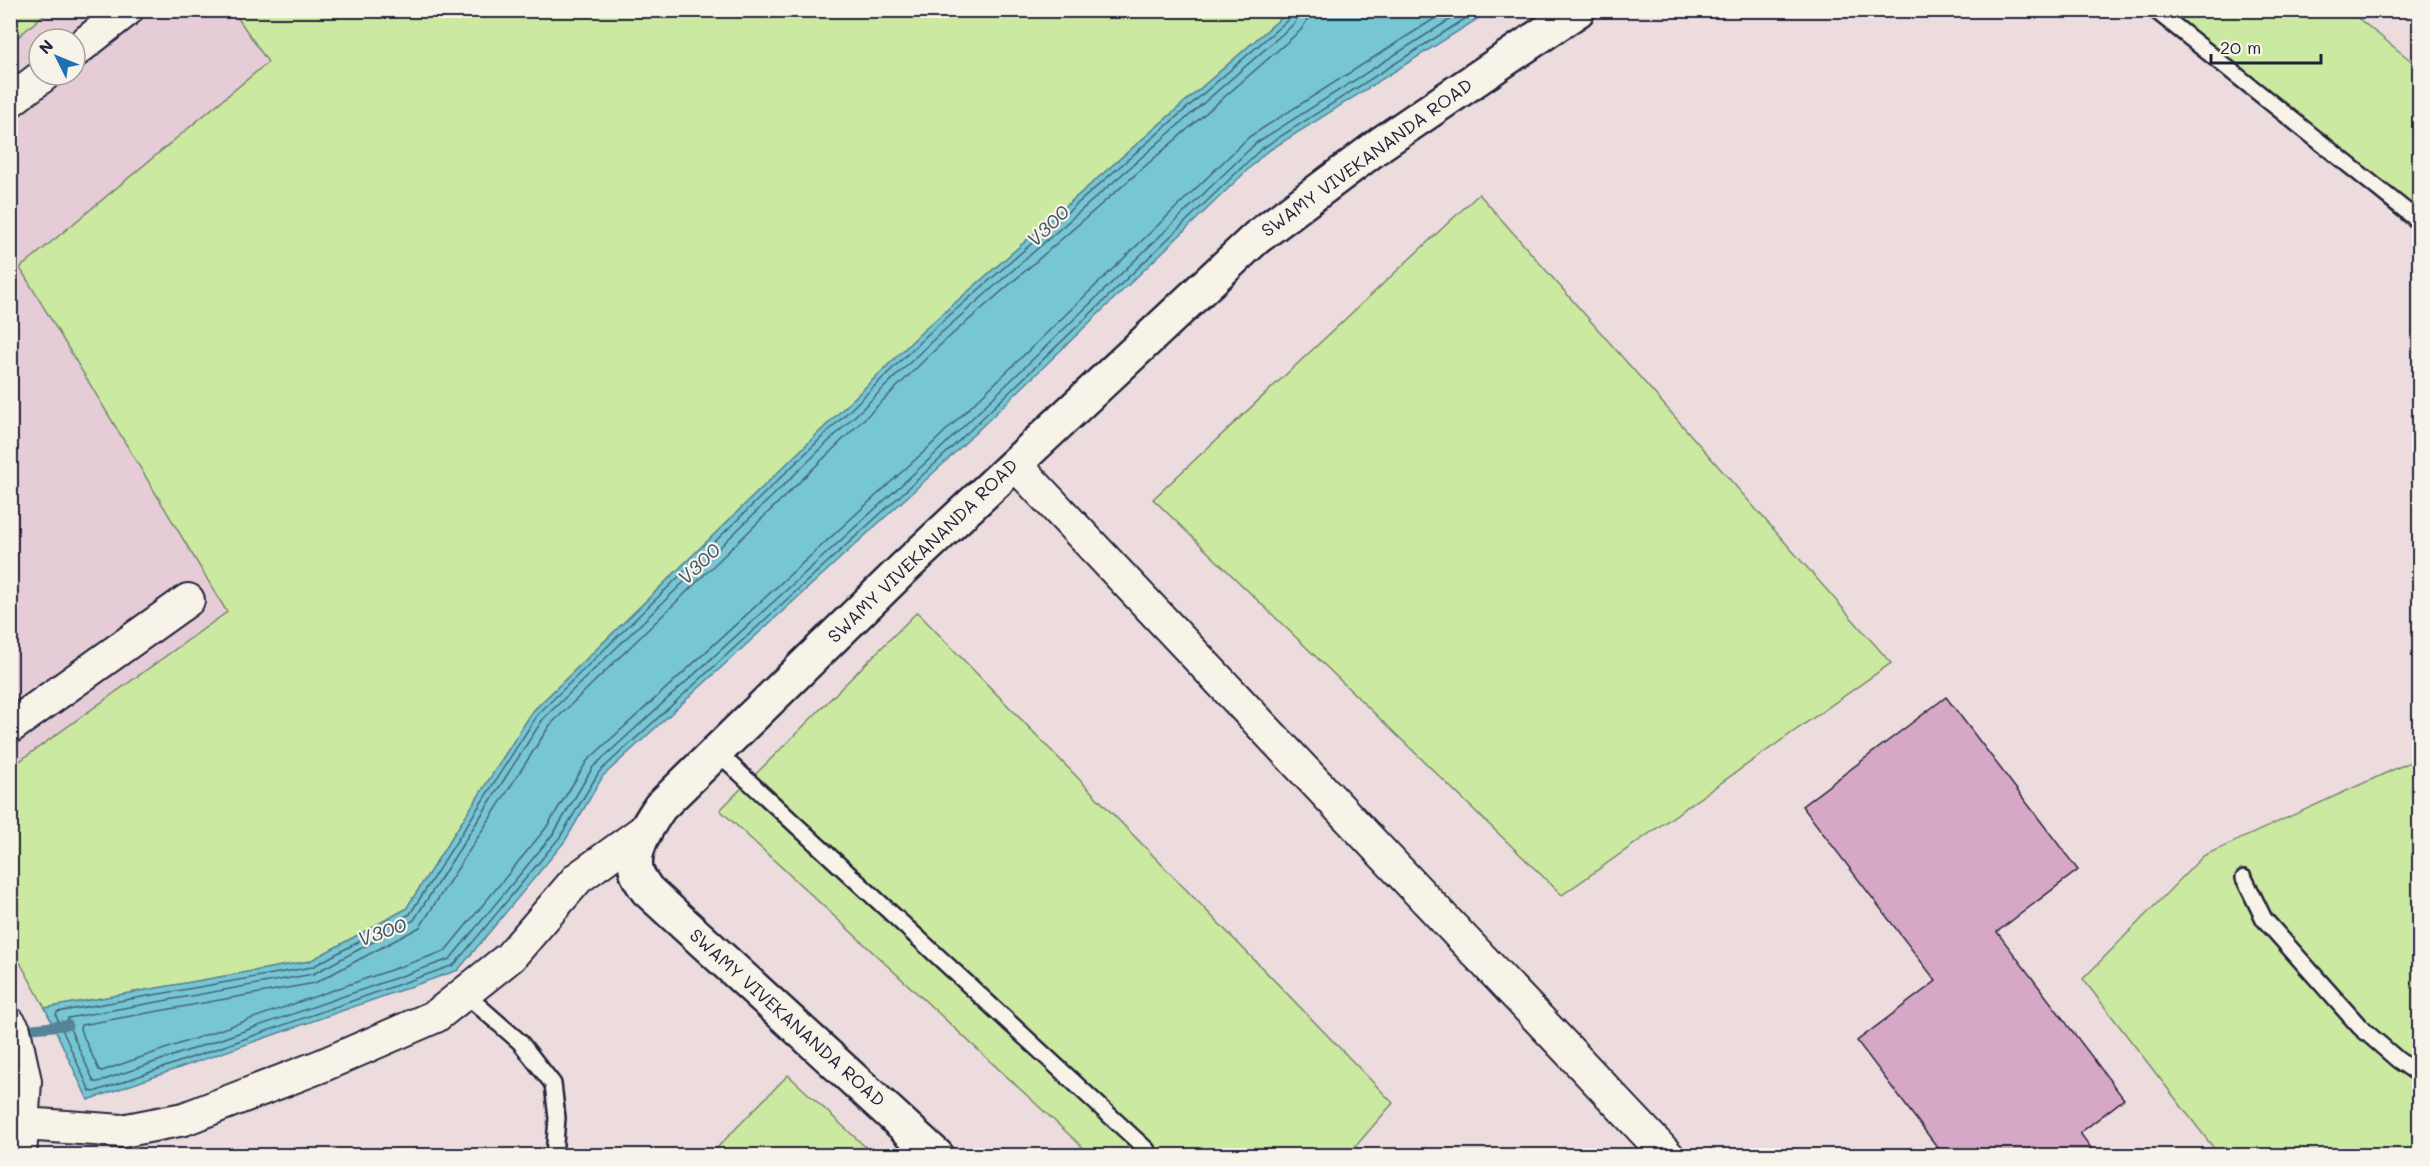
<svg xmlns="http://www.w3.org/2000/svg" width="2430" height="1166" font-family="Mali,sans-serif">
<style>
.built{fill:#e6ccd7;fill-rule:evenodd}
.green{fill:#cce9a1;stroke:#77866e;stroke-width:1.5}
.water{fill:#77c6d4;stroke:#558497;stroke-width:1.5}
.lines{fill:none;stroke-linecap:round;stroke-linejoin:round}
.shore{stroke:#446478;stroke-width:1.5}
.stream{stroke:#558497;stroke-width:10}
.building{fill:#d7a7c6;stroke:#22223b;stroke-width:1.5}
.service-casing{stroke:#22223b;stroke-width:20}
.minor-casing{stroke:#22223b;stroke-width:36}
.tertiary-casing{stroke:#22223b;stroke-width:38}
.service{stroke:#f7f3e8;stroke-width:15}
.minor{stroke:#f7f3e8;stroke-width:32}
.tertiary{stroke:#f7f3e8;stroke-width:33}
.labels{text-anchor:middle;stroke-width:4.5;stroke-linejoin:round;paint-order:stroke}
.street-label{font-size:18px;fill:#22223b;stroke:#f7f3e8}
.water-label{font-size:20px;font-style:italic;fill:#3c5369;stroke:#f7f3e8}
</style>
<rect width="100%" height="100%" fill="#eddcde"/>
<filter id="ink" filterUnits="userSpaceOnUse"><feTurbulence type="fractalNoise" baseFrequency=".0167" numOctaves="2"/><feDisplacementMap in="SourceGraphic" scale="12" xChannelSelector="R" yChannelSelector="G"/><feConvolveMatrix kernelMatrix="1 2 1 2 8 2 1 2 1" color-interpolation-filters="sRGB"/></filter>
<g filter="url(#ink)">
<!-- built -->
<path class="built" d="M48,11H233L269,62L20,268L227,612L11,768V43ZM39,39H75V75H39Z"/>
<!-- green -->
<path class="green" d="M11,10H48V11L11,43Z
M233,11H1289L924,330L533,711L406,909L310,961L45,1008L11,946L10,768L227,612L20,268L268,62Z
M2155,11H2349L2419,67V235Z
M1479,194L1891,663L1562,895L1153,499Z
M917,612L1393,1103L1348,1155H1091L720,810Z
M2419,758V1155H2219L2083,979L2203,856Z
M788,1075L874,1155H710Z"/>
<!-- water -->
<path class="water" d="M1289,11H1490L1265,153L943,464L603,776L565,841L458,970L88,1100L45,1008L310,961L406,909L533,711L924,330Z"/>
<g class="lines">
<!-- shore -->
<path class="shore" d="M1292,10L1290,18L928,334L538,714L410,914L312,967L57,1012L56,1016L90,1091L94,1092L454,965L560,837L599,772L939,460L1261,149L1479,10
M1300,10L1295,23L933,340L543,719L414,920L313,974L68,1018L67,1022L94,1082H98L450,959L554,833L593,767L934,455L1256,143L1465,10
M1309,10L1307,20L1301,30L939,346L550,725L420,927L315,983L81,1025L80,1029L99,1070L102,1071L445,951L546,828L587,761L928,448L1249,137L1448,10"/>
<!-- stream -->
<path class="stream" d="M18,1030L68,1025"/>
</g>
<!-- building -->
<path class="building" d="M1946,697L2078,870L1997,932L2124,1099L2080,1133L2097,1156H1944L1857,1041L1936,981L1802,806Z"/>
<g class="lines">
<defs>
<path id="service" d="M2155,10L2420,222
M716,751L1147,1150
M2244,878L2264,919L2360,1027L2398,1060L2420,1075
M465,994L520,1042L553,1084L557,1118L554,1156"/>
<path id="minor" d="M75,51L127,10
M10,101L44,75
M1015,464L1668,1156
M10,727L188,600
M10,1024L14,1030L25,1081L20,1156
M10,1123L122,1131L184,1119L321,1066L436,1016L510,957L578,878L646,829"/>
<path id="tertiary" d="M937,1156L647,890C644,885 639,879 637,873C630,851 648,825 660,807L904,568L1256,238L1382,143L1578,10"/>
</defs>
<!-- service casing -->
<use href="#service" class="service-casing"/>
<!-- minor casing -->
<use href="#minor" class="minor-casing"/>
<!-- tertiary casing -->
<use href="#tertiary" class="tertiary-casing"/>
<!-- service -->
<use href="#service" class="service"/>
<!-- minor -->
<use href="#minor" class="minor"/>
<!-- tertiary -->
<use href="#tertiary" class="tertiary"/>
</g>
</g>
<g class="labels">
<!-- street labels -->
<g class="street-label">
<text transform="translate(1367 158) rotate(-36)" y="6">SWAMY VIVEKANANDA ROAD</text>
<text transform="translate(923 551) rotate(-44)" y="6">SWAMY VIVEKANANDA ROAD</text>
<text transform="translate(787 1018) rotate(42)" y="6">SWAMY VIVEKANANDA ROAD</text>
</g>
<!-- water labels -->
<g class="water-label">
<text transform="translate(1048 226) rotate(-44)" y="7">V300</text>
<text transform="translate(699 564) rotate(-44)" y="7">V300</text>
<text transform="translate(382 932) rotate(-19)" y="7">V300</text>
</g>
</g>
<!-- margin -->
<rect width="2430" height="1166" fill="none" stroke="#f7f3e8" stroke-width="36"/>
<rect x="18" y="18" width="2394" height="1130" fill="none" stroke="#22223b" stroke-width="2" filter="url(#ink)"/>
<!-- north arrow -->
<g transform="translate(57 57) rotate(313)"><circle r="28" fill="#f7f3e8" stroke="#a29fa3" stroke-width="1.5"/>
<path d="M0-4.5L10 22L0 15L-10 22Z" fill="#1f6fb2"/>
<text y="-9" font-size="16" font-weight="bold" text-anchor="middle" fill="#22223b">N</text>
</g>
<!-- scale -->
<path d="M2211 54v9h110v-9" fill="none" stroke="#22223b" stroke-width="3"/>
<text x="2220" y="54" font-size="18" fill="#22223b" stroke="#f7f3e8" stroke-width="4.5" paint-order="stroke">20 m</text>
</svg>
